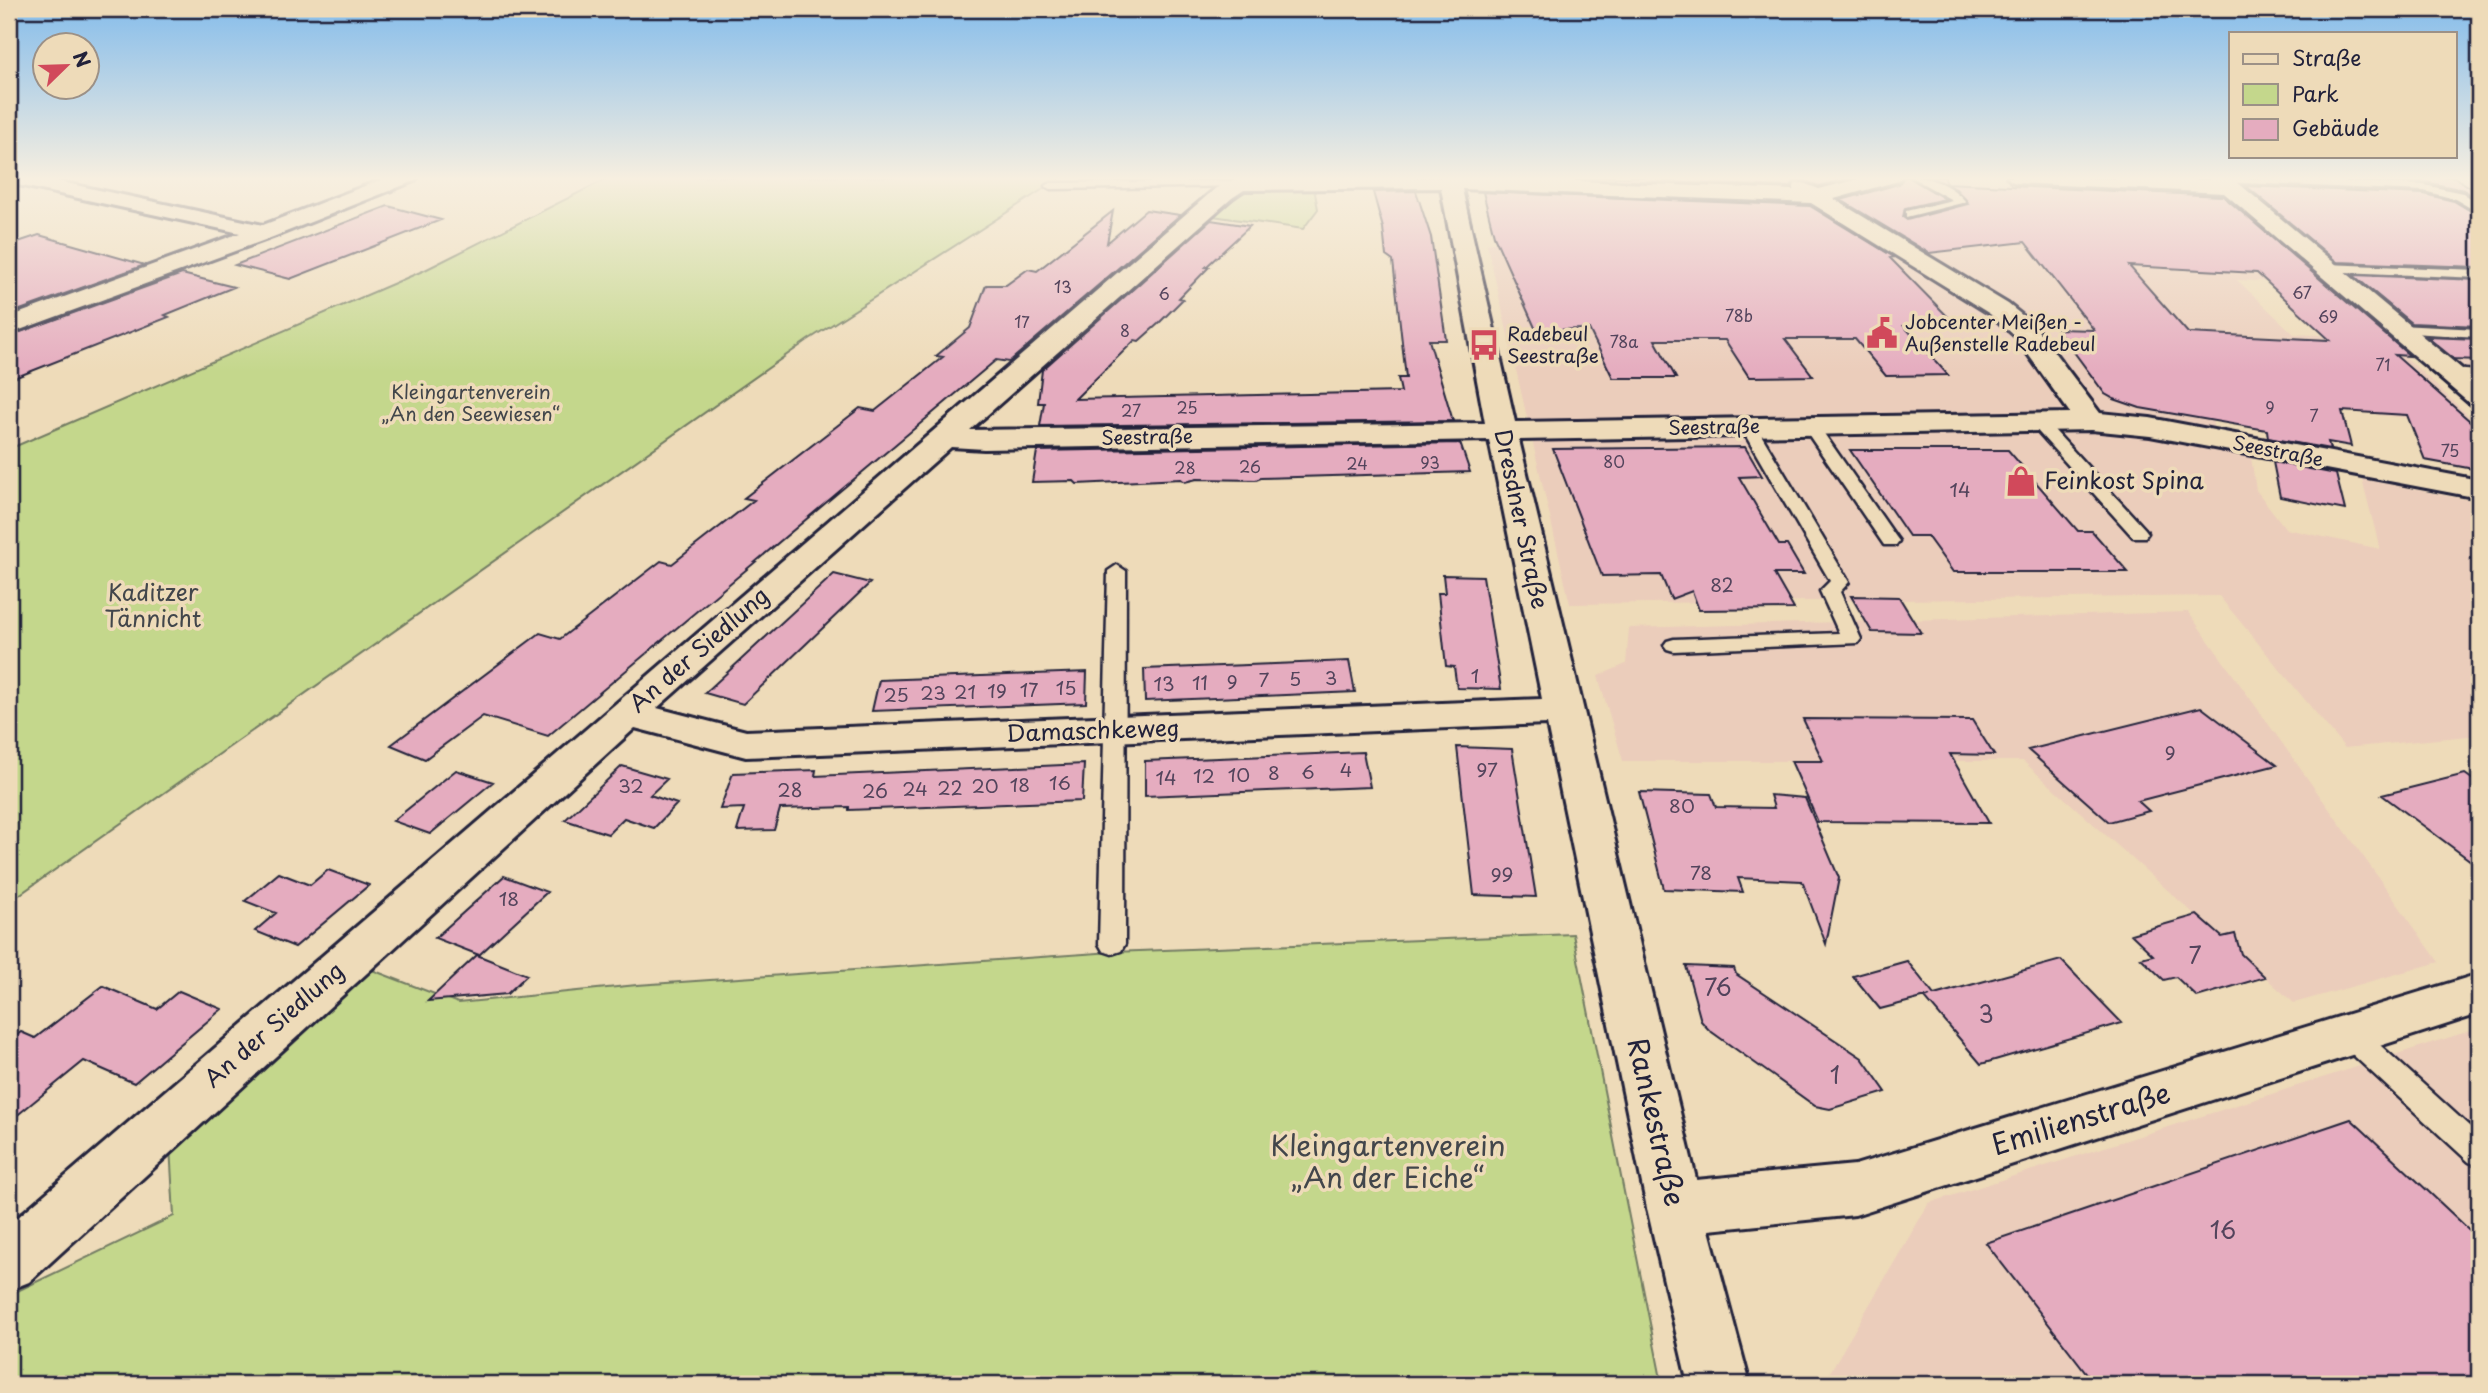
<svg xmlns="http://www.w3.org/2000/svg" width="2488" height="1393" font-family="'Playpen Sans',sans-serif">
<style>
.built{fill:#ebcdbb}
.green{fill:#c4d78c;stroke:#737c64;stroke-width:2}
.building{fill:#e5acbf;stroke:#22223b;stroke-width:2;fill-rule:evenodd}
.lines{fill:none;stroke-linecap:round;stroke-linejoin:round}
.service-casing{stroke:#22223b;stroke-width:5}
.minor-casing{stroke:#22223b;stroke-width:6}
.tertiary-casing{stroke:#22223b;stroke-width:6}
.service{fill:#eedbb9;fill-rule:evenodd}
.minor{fill:#eedbb9;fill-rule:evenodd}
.tertiary{fill:#eedbb9;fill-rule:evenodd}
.labels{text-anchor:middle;stroke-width:7;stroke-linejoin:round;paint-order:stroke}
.far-number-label{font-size:16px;fill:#53445c}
.far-poi-label{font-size:19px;fill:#22223b;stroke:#eedbb9;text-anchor:start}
.far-park-label{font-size:19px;fill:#42464b;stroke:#eedbb9}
.far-street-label{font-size:19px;fill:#22223b;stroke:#eedbb9}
.number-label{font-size:19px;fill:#53445c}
.poi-label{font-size:23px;fill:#22223b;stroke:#eedbb9;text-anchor:start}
.street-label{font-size:23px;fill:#22223b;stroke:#eedbb9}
.park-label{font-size:23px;fill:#42464b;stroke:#eedbb9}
.near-number-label{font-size:23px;fill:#53445c}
.near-street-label{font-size:28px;fill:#22223b;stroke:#eedbb9}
.near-park-label{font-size:28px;fill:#42464b;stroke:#eedbb9}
</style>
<rect width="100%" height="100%" fill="#eedbb9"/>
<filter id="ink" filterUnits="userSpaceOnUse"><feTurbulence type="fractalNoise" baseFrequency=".0143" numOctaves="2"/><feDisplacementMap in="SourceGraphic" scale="14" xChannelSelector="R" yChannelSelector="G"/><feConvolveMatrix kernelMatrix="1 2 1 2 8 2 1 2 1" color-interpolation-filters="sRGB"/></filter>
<g filter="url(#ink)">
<!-- built -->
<path class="built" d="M1062,177H1373V178L1055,182Z
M2232,177H2464L2479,186V374L2462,373L2352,286L2237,280L2294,334L2385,338L2479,425L2379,415L2266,386L2210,383L2213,428L2251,457L2256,490L2286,529L2380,549L2362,479L2479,502V735L2345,748L2219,596L1570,604L1487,244L1570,228L1766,237L1749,200L1838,201L1923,178L2249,192Z
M2188,612L2439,962L2294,1003L2023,761H1623L1598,676L1626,664L1629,628Z
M2479,1028V1384H1823L1929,1203Z"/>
<!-- green -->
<path class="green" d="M610,177H1062L808,340L9,902V449L425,270Z
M1314,188L1318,209L1303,229L1213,216L1242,193L1250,190Z
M1573,934L1662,1384H9V1295L174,1216L170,1146L372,970L458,1003L637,985L1113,952Z"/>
<!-- building -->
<path class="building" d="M1541,177H1857L1819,186L1804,181H1795L1791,187Z
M1904,177H1909L1945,199L1905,208L1903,217L1907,220L1968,204L1956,189L1930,177H1945L1946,183L2223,196L2410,356L2395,355L2479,429V470L2425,460L2407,415L2342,411L2351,446L2328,442L2330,449L2268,438L2267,430L2140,408L2114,399L2105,394L2057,329L2094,330L2025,242L1929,253L1841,200L1899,184ZM2129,266L2257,273L2330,340L2188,333Z
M2282,177H2454L2479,193V201L2464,190L2425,182Z
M2246,186L2424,194L2454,201L2479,216V267L2337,262Z
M1416,191L1431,237L1446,340H1429L1453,421L1040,426L1044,403H1038L1042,370L1211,220L1250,226L1206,267H1209L1179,298L1183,299L1158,324L1139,341L1135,340L1075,399L1401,392L1398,378H1406L1393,261L1386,256L1383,228L1373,192Z
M1483,192L1810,206L1894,257L1890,258L1957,326H1904L1948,375L1886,376L1855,339H1785L1813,376L1749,377L1725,340H1655L1676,378H1613L1589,329L1536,330L1494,236Z
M388,206L441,220L290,279L235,265Z
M1146,210L1180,215L1009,362L996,360L548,736L483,716L425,759L391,745L540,633L560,639L661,561L672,564L754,500L744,498L860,408L875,411L943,357L936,356L970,328L986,285H1006L1028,269L1037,271L1113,211L1107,243Z
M39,235L145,265L9,314V245Z
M182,274L234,287L165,315L169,317L9,380V336Z
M2353,275L2479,280V326L2411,323Z
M2427,337L2479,339V360L2454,359Z
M1460,443L1470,472L1261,478L1256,480L1197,479L1185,482L1181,479L1077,484L1074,481L1032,482L1037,451Z
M1745,447L1762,476L1739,477L1779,545H1787L1804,574H1774L1794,609L1699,610L1692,591L1671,599L1661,575L1602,576L1553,449Z
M1850,450H2008L2078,531H2092L2128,572H1953L1927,536H1909Z
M2273,462L2336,474L2345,510L2280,497Z
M834,574L870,583L743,704L705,693Z
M1443,575L1483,576L1501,689L1457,688L1454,667L1446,666L1438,593H1445Z
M1851,596L1899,597L1921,633L1872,632Z
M1349,661L1355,692L1145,701L1144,669Z
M1087,672L1086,703L872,711L879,680Z
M2201,707L2277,765L2138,801L2149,811L2109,822L2028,750Z
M1803,719L1972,720L1994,755L1950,754L1989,823L1818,822L1791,761H1823Z
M1457,747L1512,749L1536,897L1474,895Z
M1363,752L1370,787L1145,796V761Z
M1084,764L1082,801L849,810V807L780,809L774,830L737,831L744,808L720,809L733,773L816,770L815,776Z
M622,766L667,779L650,795L677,804L654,828L624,818L608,834L565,820Z
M456,770L493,782L430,834L393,821Z
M2465,774L2479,784V867L2382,795Z
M1639,792L1711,794L1716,807L1774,808L1770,795L1805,798L1839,878L1826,944L1802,881L1738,878L1743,892L1664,889Z
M328,870L369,885L295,947L255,931L276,913L245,901L279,873L310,885Z
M504,876L547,892L479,955L435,938Z
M2197,915L2222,937L2235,934L2241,954L2265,977L2197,997L2176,977L2164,980L2141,958L2153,955L2131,934Z
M477,955L527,975L507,994L428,1001Z
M2061,960L2122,1023L1981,1064L1925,998L1930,996L1880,1009L1853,976L1907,961L1934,995Z
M1686,966L1734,968L1736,974L1862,1058L1886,1092L1830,1109L1815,1106L1709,1030L1701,1021Z
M103,986L157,1009L179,991L222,1009L134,1083L84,1061L9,1122V1041L21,1032L35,1038Z
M2351,1119L2479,1239V1384H2095L1986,1243Z"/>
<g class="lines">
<defs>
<path id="service" d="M1911,177C1932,177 1953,186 1966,202L1906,217V211L1952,200Z
M2216,177L2424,185L2463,193L2479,204V213L2455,199L2424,191L2220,182L2216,181Z
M1240,181L1246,184L1244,186L1051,189L1045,186L1051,183Z
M2326,264L2479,270V278L2321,271L2319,268Z
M2399,325L2479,329V337L2394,332V326Z
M2452,369L2479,371V379L2447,377L2444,374L2447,371Z
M2038,417L2044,419L2145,529L2148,533L2145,537H2133L2032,425L2030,422L2032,419Z
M1810,420L1816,422L1896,537L1899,541L1896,545H1884L1802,425Z
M1748,421L1756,426L1849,582L1840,592L1861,639L1858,643L1674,651L1667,649L1664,645L1667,641L1674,639L1839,633L1820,591L1830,581L1740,426Z
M1117,565L1126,571L1125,944L1121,951L1112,954L1103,951L1099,944L1108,571Z
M2349,1023L2359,1026L2479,1135V1166L2469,1162L2339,1042L2335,1034L2339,1026Z"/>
<path id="minor" d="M9,177H38L263,225L388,177H418L414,181L273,237L9,334V317L240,233L9,183Z
M1480,177L1793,190L1795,184L1803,183L1819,189L1867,177H1901L1898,181L1834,199L2008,304L2033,324L2100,413L2150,418L2479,480V498L2150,436L2091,430L1519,440L1703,1208L1695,1226L1675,1234L1655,1226L1647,1208L1547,724L746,757L635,728L29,1282L9,1290V1225L1216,188L1240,178ZM1441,188L1485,423L970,430L1232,198L1244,190ZM1462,189L1811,203L1990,314L2015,336L2070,413L1515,422ZM1489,440L1542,699L746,731L657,708L951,447L984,449Z
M2007,177L2209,180L2208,177H2231L2479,383V405L2469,403L2224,193L2018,183L2011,181Z"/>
<path id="tertiary" d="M2479,974V1014L1855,1215L1709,1230L1750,1384H1688L1647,1208L1655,1190L1675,1182L1855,1165Z"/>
</defs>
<!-- service casing -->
<use href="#service" class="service-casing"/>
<!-- minor casing -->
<use href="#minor" class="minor-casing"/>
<!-- tertiary casing -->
<use href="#tertiary" class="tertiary-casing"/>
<!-- service -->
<use href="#service" class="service"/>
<!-- minor -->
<use href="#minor" class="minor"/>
<!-- tertiary -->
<use href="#tertiary" class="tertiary"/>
</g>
</g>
<!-- sky -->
<linearGradient id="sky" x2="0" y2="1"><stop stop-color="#84bceb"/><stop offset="0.48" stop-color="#f7efe0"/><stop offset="1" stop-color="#f7efe0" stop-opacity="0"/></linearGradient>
<rect width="2488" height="372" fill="url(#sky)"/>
<!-- icons -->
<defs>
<symbol id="civic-bare" viewBox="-9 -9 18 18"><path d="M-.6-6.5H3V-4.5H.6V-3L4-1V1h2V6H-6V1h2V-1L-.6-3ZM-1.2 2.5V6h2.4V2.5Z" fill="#d1495b" stroke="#eedbb9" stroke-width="2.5" paint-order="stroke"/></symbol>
<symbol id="bus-bare" viewBox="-9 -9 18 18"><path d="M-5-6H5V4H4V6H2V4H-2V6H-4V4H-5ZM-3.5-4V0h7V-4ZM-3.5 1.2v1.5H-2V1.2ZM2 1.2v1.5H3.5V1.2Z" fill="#d1495b" stroke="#eedbb9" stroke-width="2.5" paint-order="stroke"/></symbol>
<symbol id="shop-bare" viewBox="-9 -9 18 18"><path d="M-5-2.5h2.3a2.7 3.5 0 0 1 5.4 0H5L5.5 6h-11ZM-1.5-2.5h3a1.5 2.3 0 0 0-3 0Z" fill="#d1495b" stroke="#eedbb9" stroke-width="2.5" paint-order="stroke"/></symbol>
</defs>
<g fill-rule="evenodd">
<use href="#civic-bare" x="1860" y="311" width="44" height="44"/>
<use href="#bus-bare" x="1462" y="323" width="44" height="44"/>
<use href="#shop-bare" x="1999" y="459" width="44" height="44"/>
</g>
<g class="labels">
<!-- far-number labels -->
<g class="far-number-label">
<text x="1063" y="293">13</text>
<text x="2302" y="299">67</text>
<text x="1164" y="300">6</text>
<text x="1739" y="322">78b</text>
<text x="2328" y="323">69</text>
<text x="1022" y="328">17</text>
<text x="1125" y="337">8</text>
<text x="1624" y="348">78a</text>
<text x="2383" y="371">71</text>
<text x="1187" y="414">25</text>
<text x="2270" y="414">9</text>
<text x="1131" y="417">27</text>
<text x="2314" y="422">7</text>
<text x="2450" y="457">75</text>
<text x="1614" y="468">80</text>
<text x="1430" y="469">93</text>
<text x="1357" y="470">24</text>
<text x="1250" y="473">26</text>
<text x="1185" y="474">28</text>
</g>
<!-- far-poi labels -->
<g class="far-poi-label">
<text x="1905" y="329">Jobcenter Meißen -<tspan x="1905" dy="22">Außenstelle Radebeul</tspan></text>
<text x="1507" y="341">Radebeul<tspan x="1507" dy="22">Seestraße</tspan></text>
</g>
<!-- far-park labels -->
<g class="far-park-label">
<text x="471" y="399">Kleingartenverein<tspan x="471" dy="22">„An den Seewiesen“</tspan></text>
</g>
<!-- far-street labels -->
<g class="far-street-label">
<text transform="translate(1714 427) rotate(-1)" y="7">Seestraße</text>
<text transform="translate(1147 437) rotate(-1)" y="7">Seestraße</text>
<text transform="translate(2278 451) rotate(11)" y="7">Seestraße</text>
</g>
<!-- number labels -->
<g class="number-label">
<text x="1960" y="497">14</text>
<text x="1722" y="592">82</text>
<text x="1475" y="683">1</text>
<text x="1331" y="685">3</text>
<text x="1295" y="686">5</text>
<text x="1264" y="687">7</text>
<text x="1232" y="689">9</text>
<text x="1200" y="690">11</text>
<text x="1164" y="691">13</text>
<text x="1066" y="695">15</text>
<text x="1029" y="697">17</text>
<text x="997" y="698">19</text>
<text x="965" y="699">21</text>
<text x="933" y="700">23</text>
<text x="896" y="702">25</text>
<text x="2170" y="760">9</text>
<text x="1346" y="777">4</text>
<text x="1487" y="777">97</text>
<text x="1308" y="779">6</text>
<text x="1274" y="780">8</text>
<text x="1239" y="782">10</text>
<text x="1204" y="783">12</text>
<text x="1166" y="785">14</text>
<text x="1060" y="790">16</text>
<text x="1020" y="792">18</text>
<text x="631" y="793">32</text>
<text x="985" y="793">20</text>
<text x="950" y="795">22</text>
<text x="915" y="796">24</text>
<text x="790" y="797">28</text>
<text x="875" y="798">26</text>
<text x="1682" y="813">80</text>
<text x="1701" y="880">78</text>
<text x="1502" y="882">99</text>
<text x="509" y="906">18</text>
</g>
<!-- poi labels -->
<g class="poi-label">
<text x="2044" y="489">Feinkost Spina</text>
</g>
<!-- street labels -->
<g class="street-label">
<text transform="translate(1521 519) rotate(78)" y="8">Dresdner Straße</text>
<text transform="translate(699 650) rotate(-41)" y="8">An der Siedlung</text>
<text transform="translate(1093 731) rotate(-2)" y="8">Damaschkeweg</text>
<text transform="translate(274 1025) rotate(-41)" y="8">An der Siedlung</text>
</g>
<!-- park labels -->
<g class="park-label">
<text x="153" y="601">Kaditzer<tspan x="153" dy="26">Tännicht</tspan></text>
</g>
<!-- near-number labels -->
<g class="near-number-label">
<text x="2195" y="964">7</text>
<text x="1718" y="996">76</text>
<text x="1986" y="1023">3</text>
<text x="1835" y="1084">1</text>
<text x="2223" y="1239">16</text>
</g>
<!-- near-street labels -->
<g class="near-street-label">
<text transform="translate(2081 1119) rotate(-17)" y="10">Emilienstraße</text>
<text transform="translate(1656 1122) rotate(77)" y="10">Rankestraße</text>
</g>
<!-- near-park labels -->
<g class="near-park-label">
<text x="1388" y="1156">Kleingartenverein<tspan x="1388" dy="32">„An der Eiche“</tspan></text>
</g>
</g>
<!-- margin -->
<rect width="2488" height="1393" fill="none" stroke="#eedbb9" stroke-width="35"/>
<rect x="18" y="18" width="2453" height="1358" fill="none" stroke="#22223b" stroke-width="2.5" filter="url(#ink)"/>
<!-- legend -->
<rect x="2229" y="32" width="228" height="126" fill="#eedbb9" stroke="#9c9187" stroke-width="2"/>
<rect x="2243" y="54" width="35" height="10" fill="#eedbb9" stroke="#9c9187" stroke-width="2"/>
<text x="2292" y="66" font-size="21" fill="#22223b">Straße</text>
<rect x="2243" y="84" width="35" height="21" fill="#c4d78c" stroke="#9c9187" stroke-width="2"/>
<text x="2292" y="102" font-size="21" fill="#22223b">Park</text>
<rect x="2243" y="119" width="35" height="21" fill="#e5acbf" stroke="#9c9187" stroke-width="2"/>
<text x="2292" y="136" font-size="21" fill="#22223b">Gebäude</text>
<!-- north arrow -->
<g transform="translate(66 66) rotate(67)"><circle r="33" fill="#eedbb9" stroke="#9c9187" stroke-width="2"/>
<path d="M0-5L12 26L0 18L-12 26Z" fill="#d1495b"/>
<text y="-10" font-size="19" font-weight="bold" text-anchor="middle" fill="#22223b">N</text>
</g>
</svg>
